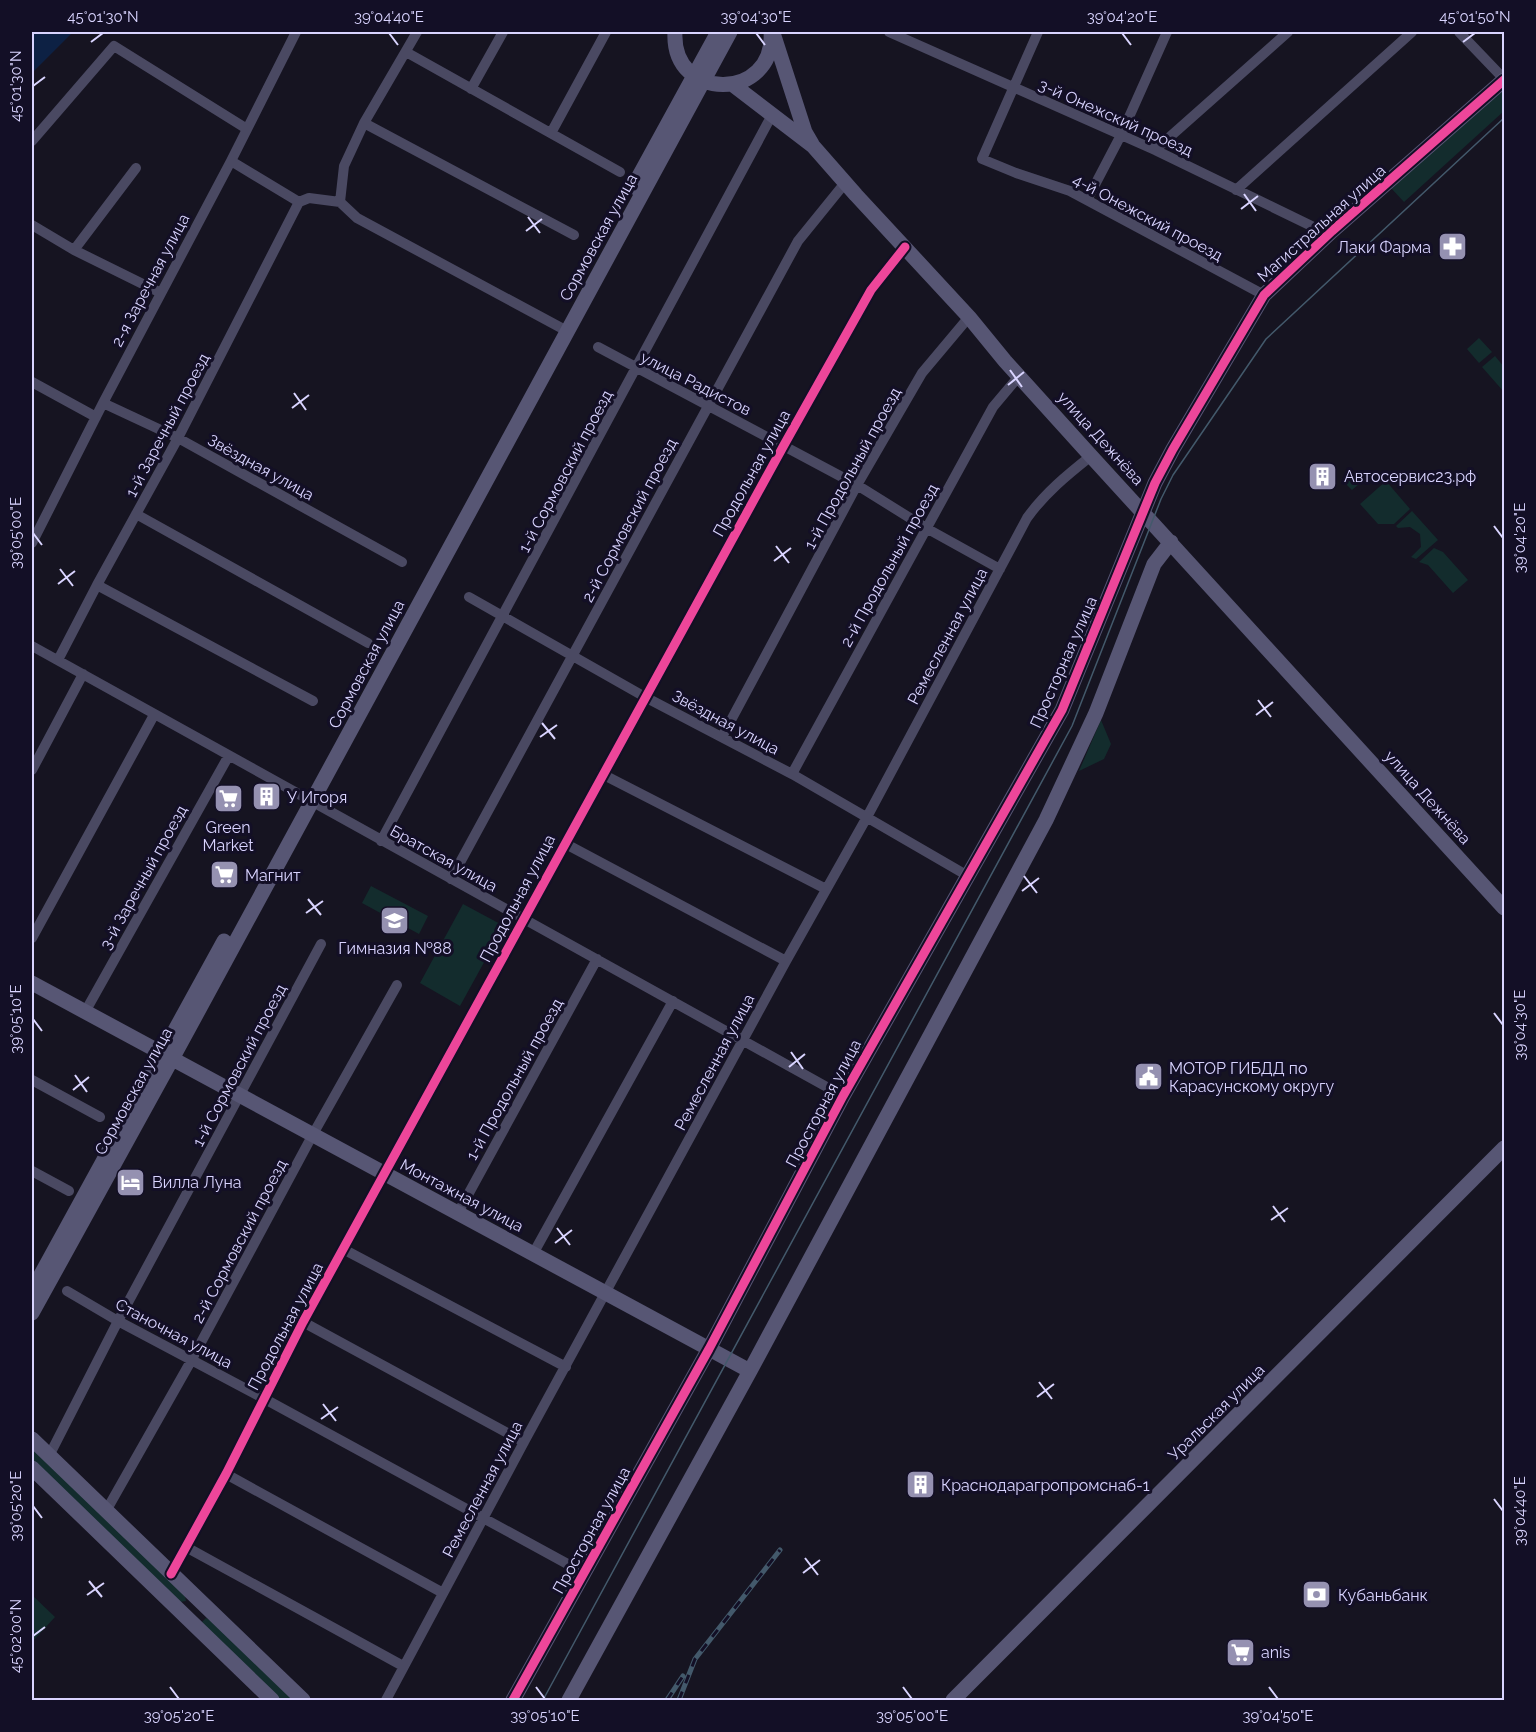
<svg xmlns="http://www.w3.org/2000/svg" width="1536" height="1732" font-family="Raleway,sans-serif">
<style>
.green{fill:#132c2d}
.water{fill:#0d2144}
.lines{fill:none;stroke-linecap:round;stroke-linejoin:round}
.street{stroke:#4a4962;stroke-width:10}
.secondary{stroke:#575674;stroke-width:15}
.tram{stroke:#43596b;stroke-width:1.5}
.rail-casing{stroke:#43596b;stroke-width:5}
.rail{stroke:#130f26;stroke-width:3;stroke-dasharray:9;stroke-linecap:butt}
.cycleway-casing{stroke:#130f26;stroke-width:13}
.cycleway{stroke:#ed469a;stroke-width:9}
.ticks{fill:none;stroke:#d9d4ff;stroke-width:2}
.labels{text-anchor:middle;stroke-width:6;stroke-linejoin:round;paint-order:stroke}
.street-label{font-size:16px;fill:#d9d4ff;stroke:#130f26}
.poi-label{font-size:16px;fill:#d9d4ff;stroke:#130f26;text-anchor:start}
.neatline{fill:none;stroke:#d9d4ff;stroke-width:2}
.ticks-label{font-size:15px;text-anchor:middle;fill:#d9d4ff}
</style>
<rect width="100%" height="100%" fill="#161421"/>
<!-- green -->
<path class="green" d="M1504,86V111L1404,202L1391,188Z
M1479,338L1492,352L1479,363L1467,349Z
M1495,356L1504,367V392L1482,367Z
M1353,471L1360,472L1366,478L1352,490L1346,484V477Z
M1386,481L1410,509L1394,524H1378L1360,504Z
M1412,511L1438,540L1416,559L1411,557L1421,547L1420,534L1410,527L1398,528L1396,526Z
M1434,548L1443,552L1468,580L1453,593L1428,565L1419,562Z
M1101,720L1111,744L1104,759L1079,771Z
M371,886L428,916L419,934L362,903Z
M463,904L504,926L460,1006L420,983Z
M32,1447L185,1596L186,1601L180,1602L32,1460Z
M32,1595L55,1617L33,1641L32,1640Z
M206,1618L210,1620L293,1700H281L204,1626L202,1622Z"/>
<!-- water -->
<path class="water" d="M32,32H73L32,73Z"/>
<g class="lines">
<!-- street -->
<path class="street" d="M889,32L1155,150L1328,234
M1038,32L982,159L1016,173L1070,191L1264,295
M1459,32L1504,79
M406,52L620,172
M471,89L503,32
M364,123L574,235
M551,133L606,32
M32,141L114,46L247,129
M1155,150L1288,32
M231,161L299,202L309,198L340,202L357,218L567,331
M1236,190L1412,32
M1087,200L1121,135L1167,32
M340,202L344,166L364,123L417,32
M32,225L74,250L161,293
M74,250L136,168
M598,347L857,485L926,528L1000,569
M32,382L96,417
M103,403L178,438L402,562
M136,514L368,643
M32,543L103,403L231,161L296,32
M97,585L313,701
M469,597L645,697L792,774L968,876
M32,646L843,1096
M58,660L97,585L178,438L299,202
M722,737L857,485L922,373L969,317
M32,770L83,674
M602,774L826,889
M792,774L993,407L1020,375
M381,841L772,115
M564,843L786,961
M451,879L798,241L845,183
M32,938L154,715
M85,1012L228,757
M32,1080L100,1117
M32,1171L69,1191
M458,1213L597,959
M343,1249L566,1367
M533,1254L673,1001
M67,1291L118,1321L263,1398L584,1573
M303,1322L524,1442
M49,1456L118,1321L321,944
M226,1474L443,1593
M106,1511L191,1361L312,1136L397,985
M186,1547L403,1666
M171,1574L226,1474L303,1322L784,445L871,290L905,247
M386,1700L524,1442L786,961L867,817L1027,518C1045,493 1067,475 1091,456"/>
<!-- secondary -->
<path class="secondary" d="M675,32C671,103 776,101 771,32
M773,33L805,132L812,144
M732,84L813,146L856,195L969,317L1005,361L1091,456L1504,908
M633,187L718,32
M32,983L750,1371
M32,1291L224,941
M32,1313L172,1059L730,32
M32,1439L303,1700
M32,1468L272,1700
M513,1700L709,1349L843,1096L1062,710L1155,483L1173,449L1264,295L1332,231L1504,80
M569,1700L750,1371L1046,820L1096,713L1154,564L1171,542
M953,1700L1504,1148"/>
<!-- tram -->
<path class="tram" d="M543,1700L1072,726L1161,499L1173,475L1266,339L1504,118"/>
<defs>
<path id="rail" d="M667,1700L683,1676
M679,1700L695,1659L780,1550"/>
</defs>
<!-- rail casing -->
<use href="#rail" class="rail-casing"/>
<!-- rail -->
<use href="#rail" class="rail"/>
<defs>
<path id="cycleway" d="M171,1574L226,1474L303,1322L784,445L871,290L905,247
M513,1700L709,1349L843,1096L1062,710L1155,483L1173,449L1264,295L1332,231L1504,80"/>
</defs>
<!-- cycleway casing -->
<use href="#cycleway" class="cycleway-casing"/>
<!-- cycleway -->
<use href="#cycleway" class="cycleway"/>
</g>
<!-- ticks -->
<path class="ticks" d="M389,33L398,45M756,33L765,45M1122,33L1131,45M91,42L103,33M1463,42L1475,33M33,86L45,77M1244,194L1256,211M1241,209L1258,196M528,217L540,233M526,231L542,219M1010,370L1022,387M1008,385L1024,372M294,393L306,410M292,408L309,395M1494,526L1503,538M33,533L42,545M776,546L789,563M774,561L791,548M60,569L73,586M58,584L75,571M1258,700L1271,717M1256,715L1273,702M542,723L555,739M540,737L557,725M1024,876L1037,893M1022,891L1039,878M308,899L321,915M306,913L323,901M1494,1013L1503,1025M33,1019L42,1031M791,1052L803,1069M789,1067L805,1054M75,1075L87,1092M73,1090L89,1077M1273,1206L1285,1222M1271,1220L1288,1208M557,1228L570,1245M555,1243L572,1230M1039,1382L1052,1399M1037,1397L1054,1384M323,1404L336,1421M321,1419L338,1407M1494,1499L1503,1511M33,1506L42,1518M805,1558L818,1575M803,1573L820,1560M89,1581L102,1597M87,1595L104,1583M33,1636L45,1627M170,1687L179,1699M536,1687L545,1699M903,1687L912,1699M1269,1687L1278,1699"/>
<!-- icons -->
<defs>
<symbol id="pharmacy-square" viewBox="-11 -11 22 22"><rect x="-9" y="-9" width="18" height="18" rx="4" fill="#9591b1" stroke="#130f26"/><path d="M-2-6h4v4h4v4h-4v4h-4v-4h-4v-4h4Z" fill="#fff"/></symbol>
<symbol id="building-square" viewBox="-11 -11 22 22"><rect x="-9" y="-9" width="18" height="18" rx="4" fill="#9591b1" stroke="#130f26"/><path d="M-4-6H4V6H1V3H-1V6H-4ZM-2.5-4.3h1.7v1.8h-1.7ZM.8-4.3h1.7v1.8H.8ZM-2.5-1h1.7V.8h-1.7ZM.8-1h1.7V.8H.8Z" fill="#fff"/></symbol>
<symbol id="supermarket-square" viewBox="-11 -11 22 22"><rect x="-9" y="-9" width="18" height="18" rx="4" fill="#9591b1" stroke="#130f26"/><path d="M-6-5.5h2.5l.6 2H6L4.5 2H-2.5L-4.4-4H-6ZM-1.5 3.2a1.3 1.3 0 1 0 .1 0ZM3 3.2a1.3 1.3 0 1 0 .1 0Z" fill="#fff"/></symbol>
<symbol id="school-square" viewBox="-11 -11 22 22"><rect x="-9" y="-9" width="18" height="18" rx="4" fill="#9591b1" stroke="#130f26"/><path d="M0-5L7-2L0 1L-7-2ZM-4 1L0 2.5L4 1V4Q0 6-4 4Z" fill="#fff"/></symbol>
<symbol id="civic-square" viewBox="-11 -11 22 22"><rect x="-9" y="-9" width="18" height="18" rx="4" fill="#9591b1" stroke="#130f26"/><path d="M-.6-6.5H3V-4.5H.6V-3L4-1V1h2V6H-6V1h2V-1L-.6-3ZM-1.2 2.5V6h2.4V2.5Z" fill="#fff"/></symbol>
<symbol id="hotel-square" viewBox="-11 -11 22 22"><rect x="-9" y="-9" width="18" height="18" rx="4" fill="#9591b1" stroke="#130f26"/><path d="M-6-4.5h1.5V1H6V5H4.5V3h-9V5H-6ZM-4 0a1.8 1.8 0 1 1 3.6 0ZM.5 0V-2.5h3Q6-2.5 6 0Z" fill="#fff"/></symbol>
<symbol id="bank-square" viewBox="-11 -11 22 22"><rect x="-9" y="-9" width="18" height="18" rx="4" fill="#9591b1" stroke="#130f26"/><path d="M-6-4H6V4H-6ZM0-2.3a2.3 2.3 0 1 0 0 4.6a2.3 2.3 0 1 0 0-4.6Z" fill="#fff"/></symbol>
</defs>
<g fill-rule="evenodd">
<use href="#pharmacy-square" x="1436" y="230" width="33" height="33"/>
<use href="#building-square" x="1306" y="460" width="33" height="33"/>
<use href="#building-square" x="250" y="780" width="33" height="33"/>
<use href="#supermarket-square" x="212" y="782" width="33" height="33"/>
<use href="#supermarket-square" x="208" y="858" width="33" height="33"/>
<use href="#school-square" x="378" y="904" width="33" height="33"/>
<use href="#civic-square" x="1132" y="1060" width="33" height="33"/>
<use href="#hotel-square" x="114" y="1166" width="33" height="33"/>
<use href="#building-square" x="904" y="1468" width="33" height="33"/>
<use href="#bank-square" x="1300" y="1578" width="33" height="33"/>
<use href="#supermarket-square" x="1224" y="1636" width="33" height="33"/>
</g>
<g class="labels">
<!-- street labels -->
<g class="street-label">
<text transform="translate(1116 117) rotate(24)" y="6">3-й Онежский проезд</text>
<text transform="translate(1148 217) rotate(28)" y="6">4-й Онежский проезд</text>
<text transform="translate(1321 223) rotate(-42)" y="6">Магистральная улица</text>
<text transform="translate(598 237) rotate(-61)" y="6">Сормовская улица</text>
<text transform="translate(150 280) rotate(-62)" y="6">2-я Заречная улица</text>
<text transform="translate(696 383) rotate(27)" y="6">улица Радистов</text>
<text transform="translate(167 425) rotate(-62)" y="6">1-й Заречный проезд</text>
<text transform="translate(1101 438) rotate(48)" y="6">улица Дежнёва</text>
<text transform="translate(261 467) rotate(29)" y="6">Звёздная улица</text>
<text transform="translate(852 468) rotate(-61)" y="6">1-й Продольный проезд</text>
<text transform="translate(565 471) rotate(-62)" y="6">1-й Сормовский проезд</text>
<text transform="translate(751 473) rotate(-61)" y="6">Продольная улица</text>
<text transform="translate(629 520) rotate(-62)" y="6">2-й Сормовский проезд</text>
<text transform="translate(889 565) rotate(-61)" y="6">2-й Продольный проезд</text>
<text transform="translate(947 636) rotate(-62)" y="6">Ремесленная улица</text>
<text transform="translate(1063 662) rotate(-66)" y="6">Просторная улица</text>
<text transform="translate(366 664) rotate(-62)" y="6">Сормовская улица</text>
<text transform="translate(726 722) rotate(28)" y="6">Звёздная улица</text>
<text transform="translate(1428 797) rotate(48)" y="6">улица Дежнёва</text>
<text transform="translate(444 858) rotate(29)" y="6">Братская улица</text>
<text transform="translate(143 877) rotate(-61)" y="6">3-й Заречный проезд</text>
<text transform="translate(517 898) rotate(-62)" y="6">Продольная улица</text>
<text transform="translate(714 1062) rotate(-62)" y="6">Ремесленная улица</text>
<text transform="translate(239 1065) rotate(-62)" y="6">1-й Сормовский проезд</text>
<text transform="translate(514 1079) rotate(-61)" y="6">1-й Продольный проезд</text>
<text transform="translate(133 1091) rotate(-61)" y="6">Сормовская улица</text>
<text transform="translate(823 1103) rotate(-62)" y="6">Просторная улица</text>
<text transform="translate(462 1195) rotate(28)" y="6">Монтажная улица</text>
<text transform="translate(239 1241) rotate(-62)" y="6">2-й Сормовский проезд</text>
<text transform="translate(285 1326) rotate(-62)" y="6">Продольная улица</text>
<text transform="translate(174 1333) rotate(28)" y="6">Станочная улица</text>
<text transform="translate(1216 1412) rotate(-45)" y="6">Уральская улица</text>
<text transform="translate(482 1489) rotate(-62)" y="6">Ремесленная улица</text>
<text transform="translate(591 1530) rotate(-61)" y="6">Просторная улица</text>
</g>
<!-- poi labels -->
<g class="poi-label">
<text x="1431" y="253" text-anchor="end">Лаки Фарма</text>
<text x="1344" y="482">Автосервис23.рф</text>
<text x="287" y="803">У Игоря</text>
<text x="228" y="833" text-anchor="middle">Green<tspan x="228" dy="18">Market</tspan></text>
<text x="245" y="881">Магнит</text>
<text x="395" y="954" text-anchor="middle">Гимназия №88</text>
<text x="1169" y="1074">МОТОР ГИБДД по<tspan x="1169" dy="18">Карасунскому округу</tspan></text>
<text x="152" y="1188">Вилла Луна</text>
<text x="941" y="1491">Краснодарагропромснаб-1</text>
<text x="1338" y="1601">Кубаньбанк</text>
<text x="1261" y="1658">anis</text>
</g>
</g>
<!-- border -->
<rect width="1536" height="1732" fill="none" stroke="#130f26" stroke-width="66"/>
<rect x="33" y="33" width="1470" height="1666" class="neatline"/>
<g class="ticks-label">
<text x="103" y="22">45°01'30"N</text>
<text x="389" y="22">39°04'40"E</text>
<text x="756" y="22">39°04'30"E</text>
<text x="1122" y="22">39°04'20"E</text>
<text x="1475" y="22">45°01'50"N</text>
<text transform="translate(16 86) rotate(-90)" y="5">45°01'30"N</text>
<text transform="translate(16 533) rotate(-90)" y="5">39°05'00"E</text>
<text transform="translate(1520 538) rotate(-90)" y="5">39°04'20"E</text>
<text transform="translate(16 1019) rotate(-90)" y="5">39°05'10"E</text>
<text transform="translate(1520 1025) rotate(-90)" y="5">39°04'30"E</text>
<text transform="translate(16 1506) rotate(-90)" y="5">39°05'20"E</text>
<text transform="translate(1520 1511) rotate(-90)" y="5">39°04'40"E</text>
<text transform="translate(16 1636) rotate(-90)" y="5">45°02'00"N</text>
<text x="179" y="1721">39°05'20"E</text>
<text x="545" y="1721">39°05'10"E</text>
<text x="912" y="1721">39°05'00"E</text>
<text x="1278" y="1721">39°04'50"E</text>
</g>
</svg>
